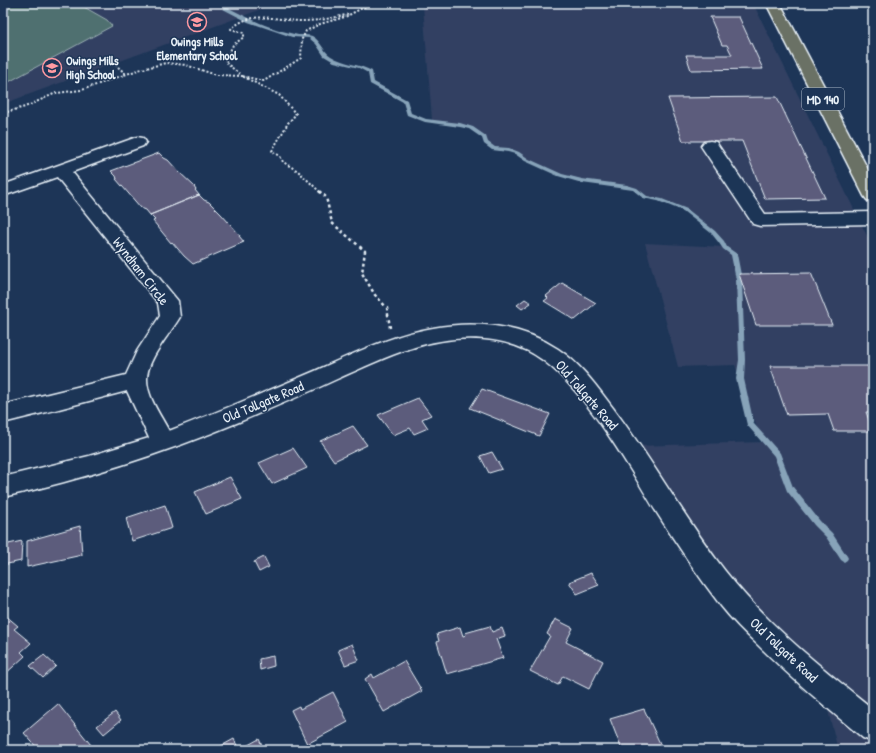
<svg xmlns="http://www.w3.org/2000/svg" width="876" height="753" font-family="'Patrick Hand',sans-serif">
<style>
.built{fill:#304062}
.green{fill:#4f6f70;stroke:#9cb0b4}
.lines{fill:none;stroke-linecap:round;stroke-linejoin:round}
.stream{fill:#87a3b9;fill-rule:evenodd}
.building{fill:#5c5b7c;stroke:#e8f1f8}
.minor-casing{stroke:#e8f1f8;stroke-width:3}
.major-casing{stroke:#e8f1f8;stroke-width:3}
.path-far1{stroke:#e8f1f8;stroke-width:2;stroke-dasharray:2 2;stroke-linecap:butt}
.path{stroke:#e8f1f8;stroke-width:2.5;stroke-dasharray:3 3;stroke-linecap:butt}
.minor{fill:#1d3557;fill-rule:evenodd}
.major{fill:#6b7165;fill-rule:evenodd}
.labels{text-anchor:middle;stroke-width:3;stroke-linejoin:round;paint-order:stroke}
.far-poi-label{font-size:12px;font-weight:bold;fill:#e8f1f8;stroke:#1d3557}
.shield{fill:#1d3557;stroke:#abb9c8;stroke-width:1}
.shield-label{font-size:13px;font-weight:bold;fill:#e8f1f8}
.street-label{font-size:14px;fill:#e8f1f8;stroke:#1d3557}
</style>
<rect width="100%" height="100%" fill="#1d3557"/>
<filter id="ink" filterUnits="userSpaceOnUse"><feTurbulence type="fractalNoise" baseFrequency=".025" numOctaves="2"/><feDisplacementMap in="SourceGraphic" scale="8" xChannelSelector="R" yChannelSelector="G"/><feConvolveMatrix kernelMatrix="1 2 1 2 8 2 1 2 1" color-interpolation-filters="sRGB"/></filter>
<g filter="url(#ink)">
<!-- built -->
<path class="built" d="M3,3H753L873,248V750H838L816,664L742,599L635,446L762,442L735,365L678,367L645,243L725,247L722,242L713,232L685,210L660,200L645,197L635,189L612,184L582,181L560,175L527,160L517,153L509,150L494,149L486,143L484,137L471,128L432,120L423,6L267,7L3,104Z"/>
<!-- green -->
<path class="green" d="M3,3H77L107,20L112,26L3,85Z"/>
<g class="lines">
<!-- stream -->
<path class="stream" d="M224,3H228L227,7C248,18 270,29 294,34C299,36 307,34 312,36C321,41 323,51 331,56C344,64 359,64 372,71L374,82L407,100L411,113L426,119L460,123L473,127L486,136L488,142L495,147L509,148L519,152L529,159L562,174L582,179L627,185L637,188L647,196L662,199L687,209L715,231L724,241L727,247L737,254L742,280L745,360L744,379L754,424L780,453L793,487L820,521L832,533L847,556L848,558L847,560L844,562L841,560L826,537L814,525L787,491L774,456L747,425L736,379L739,360L736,280L731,255L723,249L719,243L711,233L683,211L658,201L643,198L633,190L582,183L558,176L525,161L515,154L508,152L492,150L484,144L482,138L469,129L460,127L425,122L407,115L403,102L370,84L368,73L359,68L334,62L324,56L316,44L309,38L292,37L248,22L223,9Z"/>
</g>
<!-- building -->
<path class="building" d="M710,17H739L763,69L691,70L686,55H732L727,45H722Z
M777,97L825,198L765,199L742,141H683L668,98Z
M159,153L164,158L168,160L178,171L195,187H194L196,190H195L199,195L150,215L146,210L141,208L116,179H117L116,176L111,171Z
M199,195L204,200L209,202L221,214L238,233L240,236H239L244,242L193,264L184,256L172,242L171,243L153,221L155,220L150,215Z
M811,273L832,325H756L739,274Z
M562,283L596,303L575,320L544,301L548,298L546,296Z
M525,299L531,303L522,309L517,305Z
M770,366H869L873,375V412H866L873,431H834L828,414L787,415Z
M482,389L550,414L539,436L470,408Z
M418,398L431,415L422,419L428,428L414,434L410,428L393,435L378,415Z
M353,426L367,445L334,461L320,441Z
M293,448L307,468L272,484L259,463Z
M492,452L502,469L489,473L480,456Z
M230,477L242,499L206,514L195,492Z
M165,505L172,528L132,541L126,518Z
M80,526L82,555L27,567V541Z
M22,541L21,561L3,565L4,545Z
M264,557L269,567L259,572L254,562Z
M591,573L599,585L577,594L569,582Z
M5,615L18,626L14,629L31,643L21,652L25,656L3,676V617Z
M555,619L573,628L566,642L603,661L589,689L563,676L558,685L530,671L550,636L547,634Z
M490,626L492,632L502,628L505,636L496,639L503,658L447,674L437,642L439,641L437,634L460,627L463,636L466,635L465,633Z
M352,644L359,660L345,665L338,650Z
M44,655L56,666L43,678L30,666Z
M273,656L274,666L260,670L259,659Z
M404,661L422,691L384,712L365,679L372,674L374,678Z
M333,692L348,722L307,744L291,710L299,706L300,709Z
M58,704L91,745L86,750H39L24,733Z
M644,709L663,750H622L610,719Z
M115,712L121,720L104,734L97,726Z
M234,739L239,750L259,739L264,750H214Z"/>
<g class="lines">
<defs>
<path id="minor" d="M137,137L143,138L146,142L143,146L72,172L178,301L180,317C170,334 147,359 147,379C147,397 161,416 169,431C218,412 266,392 315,371C353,354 391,335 433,328C475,320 522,325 558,349C581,364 597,387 613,408C653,461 685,519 725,571C767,625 821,667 873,709V742L863,738C827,708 791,678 758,645C745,633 732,620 721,606C698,576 677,545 657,513C627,464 578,376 528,351C493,333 448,336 412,348C386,356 362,368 337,379C305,394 272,408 239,422C162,454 84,479 3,497V477L89,456L149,438L127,391L55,410L3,423V405L126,375L137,351L160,316L158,303L57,177L3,196V185Z
M710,141L716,142L765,214L873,212V224L760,226L753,224L701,146L704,142Z"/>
<path id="major" d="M766,3H780L873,179V202L867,200L864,196Z"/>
</defs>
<!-- minor casing -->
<use href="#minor" class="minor-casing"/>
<!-- major casing -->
<use href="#major" class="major-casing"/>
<!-- path-far1 -->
<path class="path-far1" d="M109,59L126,74
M3,113L25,107L56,93L82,90L138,70L166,63L186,65L216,75L242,76L225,62L233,45L244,37V33L231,29C253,9 276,21 303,21C318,21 334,18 349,14
M320,192L298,171L283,162L280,156L272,151L288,123L296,114L279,95L242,76L264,81L301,58L302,39L306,31L320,24L345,17L372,3"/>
<!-- path -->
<path class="path" d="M319,191L326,197L332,223L365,251L362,273L375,295L387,308L390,328"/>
<!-- minor -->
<use href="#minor" class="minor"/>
<!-- major -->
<use href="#major" class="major"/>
</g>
</g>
<!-- icons -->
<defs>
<symbol id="school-ring" viewBox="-11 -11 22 22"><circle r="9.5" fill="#1d3557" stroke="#ff9aa2" stroke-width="1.5"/><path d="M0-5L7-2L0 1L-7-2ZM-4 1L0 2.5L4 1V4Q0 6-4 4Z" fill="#ff9aa2"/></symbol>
</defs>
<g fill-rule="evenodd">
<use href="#school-ring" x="186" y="11" width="22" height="22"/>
<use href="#school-ring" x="41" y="57" width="22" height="22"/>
</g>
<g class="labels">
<!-- far-poi labels -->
<g class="far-poi-label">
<text x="197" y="46">Owings Mills<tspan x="197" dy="14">Elementary School</tspan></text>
<text x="66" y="65" text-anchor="start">Owings Mills<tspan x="66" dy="14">High School</tspan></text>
</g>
<!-- shield labels -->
<rect class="shield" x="802" y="88" width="42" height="22" rx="3"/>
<g class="shield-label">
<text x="823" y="104">MD 140</text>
</g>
<!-- street labels -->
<g class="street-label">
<text transform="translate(141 271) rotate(52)" y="5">Wyndham Circle</text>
<text transform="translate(587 395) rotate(49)" y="5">Old Tollgate Road</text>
<text transform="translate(263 402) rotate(-23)" y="5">Old Tollgate Road</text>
<text transform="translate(784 650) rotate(43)" y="5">Old Tollgate Road</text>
</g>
</g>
<!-- margin -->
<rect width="876" height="753" fill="none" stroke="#1d3557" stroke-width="16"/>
<rect x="8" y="8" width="860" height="737" fill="none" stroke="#e8f1f8" stroke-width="1.5" filter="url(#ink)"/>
</svg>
